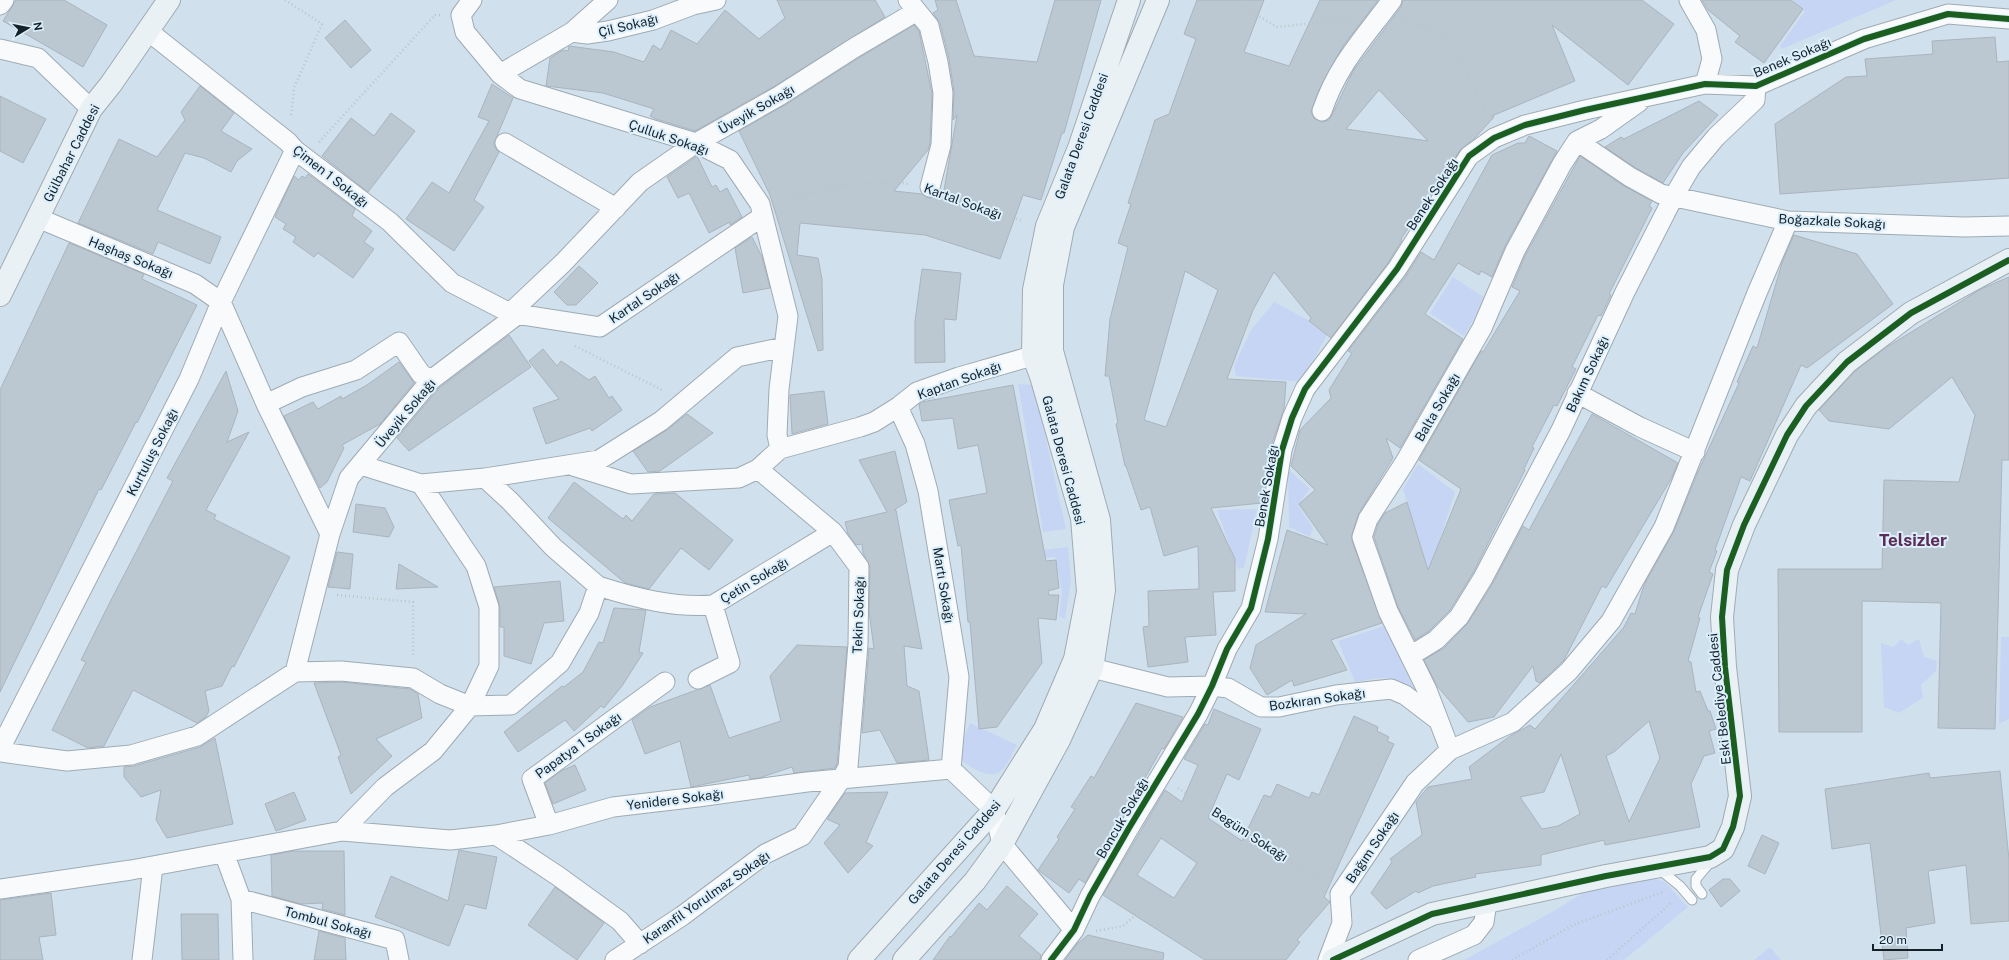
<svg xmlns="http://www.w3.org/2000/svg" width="2009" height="960" font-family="'Public Sans',sans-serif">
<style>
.green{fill:#c7d5f5}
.building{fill:#bbc7d1;stroke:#aab4bf;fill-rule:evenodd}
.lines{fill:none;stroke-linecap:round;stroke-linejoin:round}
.lane-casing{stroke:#9eabb4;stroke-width:11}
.street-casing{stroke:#9eabb4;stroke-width:21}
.secondary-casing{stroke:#9eabb4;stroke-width:24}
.path{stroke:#bdc4c7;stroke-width:2.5;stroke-dasharray:1 3;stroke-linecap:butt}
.lane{stroke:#f8fafc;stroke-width:9}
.street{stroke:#f8fafc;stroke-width:19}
.secondary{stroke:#eaf1f4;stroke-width:22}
.cycleway-casing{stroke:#dceffc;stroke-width:8}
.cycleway{stroke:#1b5e20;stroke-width:6}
.labels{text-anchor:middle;stroke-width:4;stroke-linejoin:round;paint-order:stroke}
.street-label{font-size:13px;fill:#152129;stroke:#dceffc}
.district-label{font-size:17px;font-weight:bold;fill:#5d2957;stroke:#dceffc}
</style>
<rect width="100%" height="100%" fill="#d0e1ed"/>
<!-- green -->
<path class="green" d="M1793,0H1896L1782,49L1780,46L1805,11Z
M1453,277L1485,298L1464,336L1430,313Z
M1274,302L1329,331L1302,382L1236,376L1234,366L1251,330Z
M1018,384L1034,385L1066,529L1043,532Z
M1418,464L1455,492L1431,568L1428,569L1403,489Z
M1288,469L1310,489L1298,505L1313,528L1310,537L1289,527Z
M1257,509L1244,568L1238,569L1217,510Z
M1068,547L1071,580L1065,619L1059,616L1062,592L1056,557L999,561V555Z
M1384,626L1416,693C1391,673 1384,677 1355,682L1338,641Z
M2001,637H2009V719L1999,724Z
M1901,639L1908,645L1919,639L1924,657L1937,661L1936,671L1921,685L1923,698L1899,713L1884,707L1881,643L1893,647Z
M970,723L1017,745C1012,753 1009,763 1003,769C991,783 969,766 958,758L957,752Z
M1653,878L1665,882L1688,907L1624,960H1464L1559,908L1592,887Z
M1770,947L1781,960H1754Z"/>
<!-- building -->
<path class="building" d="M16,0H64L107,25L83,67L3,21Z
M777,0H875L885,17L773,87L695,131L656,119L650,116L654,109L603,93L546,86L550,58L563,50L568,51L569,46L614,52L644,62L653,45L661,50L671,30L697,44L725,10L759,39L785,18Z
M935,0H956L974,56L1037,62L1055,0H1101L1064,133H1062L1041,200L1023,195L1000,259L925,235L800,223L797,255L818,258L822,279L823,350L818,351L770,195L739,131L785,105L860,57L914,25L919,31L932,94L930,143L928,150L894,191L922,194L928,198L943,196L957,115L953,120L954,91L949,59L940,23L933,13L938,10Z
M1197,0H1264L1244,52L1289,66L1320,0H1378L1343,46L1319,90L1311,112L1314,118L1323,122L1329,120L1332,115L1353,71L1401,7L1403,0H1642L1674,24L1628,85L1552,25L1575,81L1492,116L1494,117L1474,139L1460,150L1450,166L1435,182L1441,179L1401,239L1402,240L1388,263L1331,338L1309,321L1311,318L1274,272L1253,310L1227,379L1286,382L1284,409L1271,446L1262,503L1211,508L1235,559V591L1213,592L1216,635L1185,637L1188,662L1148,667L1143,627L1149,626L1148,591L1199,589L1198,546L1164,556L1150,507L1141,510L1126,466H1125L1116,424L1118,423L1109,376H1105L1110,319L1128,247L1118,243L1131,204L1128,203L1155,120L1169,114L1196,39L1184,34ZM1379,90L1428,141L1346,129ZM1185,271L1218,290L1166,427L1144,420Z
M1702,0H1791L1803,9L1764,63L1735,42L1740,36L1708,10Z
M345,20L371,50L351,68L325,38Z
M1995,37L1997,62L2009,61V178L1780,194L1775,124L1846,77L1867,76L1865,59L1933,54L1932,41Z
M492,84L513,98L494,143L495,148L499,152L474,200L484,207L454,251L406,219L432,182L449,193L489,121L478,117Z
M200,86L234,113L221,131L252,149L237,161L231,172L204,158L185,153L157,210L221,237L210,264L158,242L153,254L78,223L119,139L157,157L185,120L181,112Z
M0,96L46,119L23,163L0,151Z
M1699,101L1718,115L1683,153L1663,183L1636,168L1605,147L1621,137L1624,139Z
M391,113L415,131L368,192L322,156L351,118L374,136Z
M1529,136L1557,151L1505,246L1492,277L1481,271L1479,275L1458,263L1425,314L1463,339L1400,448L1386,438L1393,458L1359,513L1352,534V541L1382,623L1331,640L1347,670L1294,686L1292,680L1267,695L1250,668L1256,645L1306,614L1265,612L1287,530L1328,545L1299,504L1315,490L1291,466L1300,430L1331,398L1329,390L1352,353L1348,351L1406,276L1421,252L1434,260L1492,155L1518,143H1525Z
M697,156L712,187L716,185L720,192L727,188L742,217L730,225V222L709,233L689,193L678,198L667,177Z
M1580,156L1624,186L1652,201L1649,206L1652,208L1609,294L1611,295L1601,316L1598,315L1572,367L1576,369L1557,406L1554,405L1532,447L1534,448L1524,469L1525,470L1473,573L1450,610L1429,631L1415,640L1398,607L1374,537L1378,524L1385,513L1407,502L1428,570L1461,489L1419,460L1481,351L1483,352L1520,291L1512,287L1525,256Z
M308,174L355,209L352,216L372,231L364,242L374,249L353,278L318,253L314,257L293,242L296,237L283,229L286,224L275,217L294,176L299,180L302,176L305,178Z
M1794,235L1857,254L1893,304L1807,368L1801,365L1750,481L1741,477L1715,550L1717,551L1709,572L1713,574L1698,617L1700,618L1688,661L1691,662L1696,692L1700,691L1708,711H1710L1716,729L1709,731L1715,753L1704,756L1691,784L1700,827L1605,845L1604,840L1541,855V865L1475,874L1476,877L1433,886L1418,893L1416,891L1386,909L1371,893L1392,862L1390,859L1422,835L1416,802L1428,787L1472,779L1469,767L1510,736L1530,725L1535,729L1624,627L1631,613L1635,614L1644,585L1674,531L1697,474L1739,383L1737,382L1753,346L1757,348L1782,263ZM1649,721L1660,758L1629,822L1606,756L1614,752ZM1561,754L1580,814L1558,826L1542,829L1520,797L1544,792Z
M752,237L762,257L770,288L743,293L735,248Z
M69,243L144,274L142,279L197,305L137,423L136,422L101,490L99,489L0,692V390Z
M579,266L598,283L576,305H567L554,292Z
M922,269L961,273L956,320L944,319L945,362L915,363V321Z
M2009,277V460H2002L1995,729L1938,728L1941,603L1862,601V732H1779L1778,569H1882L1884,480L1959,482L1975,415L1952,377L1889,429L1829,421L1819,410L1855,371L1887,347L1981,289Z
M509,335L531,367L409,451L397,438L439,388Z
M543,349L557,366L561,361L589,380L595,376L609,398L612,396L622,410L592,431L590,428L546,444L533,408L559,399L529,361Z
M399,362L414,383L380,424L342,445L344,448L327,482L320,488L284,416L313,402L318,409L341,396L342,399L367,385Z
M226,371L238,411L227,442L249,432L206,510L216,515L214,519L290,557L234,667L232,666L222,686L205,691L209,711L206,717L197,723L133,690L104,746L88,748L52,730L86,662L81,660L111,600L173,481L167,478Z
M1013,385L1046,561L1056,560L1059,588L1048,591L1049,595H1059L1056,620L1038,618L1042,663L997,727L979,729L970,622H968L961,545L958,546L949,500L987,493L978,445L958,449L953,418L922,421L919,404L922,402Z
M824,391L828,424L792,434L790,395Z
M687,414L713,433L660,471L648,472L633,451L667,430Z
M1592,414L1678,463L1671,479L1606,588L1602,586L1564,660L1540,683L1536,681L1533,666L1494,717L1468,722L1437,686L1424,660L1444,648L1468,623L1493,583L1523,526L1529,530Z
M895,451L907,502L894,510H896L922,649L904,646L907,686L919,691L929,760L897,763L880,730L862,733L869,648L874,649L869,611L870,567L863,553L862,544L856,545L848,534L845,522L887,512L859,460Z
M574,482L623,519L626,515L632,521L654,494L675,493L733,540L709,570L681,548L649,589L625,583L548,518Z
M356,504L385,508L394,527L389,537L353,532Z
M337,552L353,554L350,589L328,587Z
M399,564L438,587L396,589Z
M560,581L564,621L544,623L531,664L504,656V627H500V607L494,587Z
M614,608L646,610L639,652L643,653L622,686L604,708L601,706L574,731L565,720L518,752L504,732L562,686L564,687L583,672L599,642L603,643Z
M797,645L847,647L837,764L835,768L794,773L792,767L759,778L750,779L749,775L691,787L680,741L645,754L632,720L650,707L710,685L729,738L781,721L770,676Z
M341,682L410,689L418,694L422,718L376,739L392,756L351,794L338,757L341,755L314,683Z
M1136,703L1183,717L1164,749L1162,748L1085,883L1079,879L1069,893L1038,870L1059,839L1057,837L1075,809L1071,807L1091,776L1094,778Z
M1214,709L1261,729L1239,780L1227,774L1208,818L1242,841L1264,795L1271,797L1277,784L1309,798L1312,792L1319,795L1354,716L1378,727L1377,731L1389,737L1387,741L1394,744L1324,897L1330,902L1297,940L1300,942L1286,960H1205L1103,895L1165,790L1182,802L1198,765L1184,759L1205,724L1208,725ZM1161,838L1197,863L1174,898L1137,875Z
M215,738L233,824L167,838L156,820L161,790L141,797L124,777V767L134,766L200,747Z
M575,765L586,790L553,804L545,783L561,771Z
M2000,771L2009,859V921L1971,924L1966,865L1928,871L1935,923L1906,928L1908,958L1884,960L1870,843L1832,849L1825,789L1929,773L1930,778Z
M294,792L306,820L276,831L265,804Z
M888,792L866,842L873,846L848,873L824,843L840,825L827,819L845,793Z
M1762,835L1779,843L1765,874L1748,866Z
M459,850L497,857L486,909L465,904L449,946L375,917L391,876L448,901Z
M293,851H344L345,915L322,909L323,903L301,904L272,896L271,855Z
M1723,879H1730L1740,891L1721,907L1709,890Z
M1007,886L1038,914L1019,936L1041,955L1040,960H933L950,936L951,937L979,903L987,910Z
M555,887L604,923L577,960L528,925Z
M51,893L56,935L39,937L43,960H0V900Z
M181,914H218L219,960H182Z
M319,931L345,938L346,960H314Z
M1088,935L1164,953L1163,960H1065L1077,944Z"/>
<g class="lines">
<defs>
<path id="lane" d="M1659,869L1680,886L1692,900
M1702,894L1696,886V879L1711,861"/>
<path id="street" d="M472,0L461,15L465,32L500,74L520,89L696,143L730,160L760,204L788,316L779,389L777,435L780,449
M908,0L929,26L938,62L943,93L941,145L930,187
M1689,0L1706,30L1712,59L1705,84
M0,5L4,0
M148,31L288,142L295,150L390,222L452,283L510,313L513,318L431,380L349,478L330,534
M572,32L608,0
M0,49L38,58L91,109
M500,74L572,32L587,34L608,31L653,20L693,5L716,0
M1322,111C1338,64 1364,38 1392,0
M1577,141L1630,177L1661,194L1788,221L1964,227L2009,226
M505,143L616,208
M510,313L563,263L640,182L696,143L779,96L854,48L917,11
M510,313L600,327L763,216
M1577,393L1640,427L1695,452
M266,404L302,387L356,370L399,342L421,374L431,380
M898,407L915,444L928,491L959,677L951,769
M361,465L421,484L485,478
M573,466L631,484L739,478L758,469L780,449L860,427L874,422L898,407L917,392L959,377L1046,352
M421,484L476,566L489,607V666L470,706L511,705L560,663L589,613L598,586L553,547L510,501L485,478L599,460L661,421L737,357L784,347
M598,586C636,598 673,608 713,605L833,532
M1410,656L1436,640L1459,617L1483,578L1561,430L1625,292L1674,196L1691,167L1716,137L1755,100L1756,86
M1080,661L1092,668L1168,687L1212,686L1228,688L1261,707H1279L1336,695L1391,689L1405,695L1439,721
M698,679L730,663L713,605
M0,749L189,379L221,302L295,150
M1450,750L1427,690L1388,611L1362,537L1368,519L1405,462L1482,328L1515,251L1562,164L1577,141L1601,129L1639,102
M0,752L67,761L131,755L197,736L295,672L330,534L266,404L221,302L195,284L38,218
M549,825L532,779L665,682
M342,831L450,840L496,835L549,825L613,807L698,797L807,782L951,769L994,810L1002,844L1074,930
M496,835L558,876L620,921L640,944
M224,853L241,899L243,960
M0,889L131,870L342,831L385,787L433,751L470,706L440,694L413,678L341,671L295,672
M241,899L395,940L399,960
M142,960L153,866
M615,960L682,916L765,854L802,836L842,778L848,767L858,644L859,567L833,532L758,469
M1051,960L1074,930L1090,896L1129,828L1198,714L1212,686L1227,649L1251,608L1268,539L1282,450L1292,418L1305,389L1397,269L1469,156L1494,138L1525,125L1585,110L1705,84L1756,86L1864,39L1948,14L2009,19
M1328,960L1342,923L1340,894L1415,783L1450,750L1513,722L1569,671L1611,621L1664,527L1757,293L1788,221
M1418,960L1474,935L1484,922L1487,902"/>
<path id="secondary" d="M0,295L91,109L111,84L169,0
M859,960L994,810L1045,729L1075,659L1088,592L1082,518L1041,376L1033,355L1034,290L1047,226L1079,148L1129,0
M904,960L975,881L1002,844L1059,740L1092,668L1104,590L1099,520L1052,351V285L1063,227L1158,0
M1333,960L1432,914L1606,876L1710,857L1723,849L1733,827L1740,796L1725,667L1722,617L1727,570L1744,525L1787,435L1806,406L1847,362L1911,313L2009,260"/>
</defs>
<!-- lane casing -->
<use href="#lane" class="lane-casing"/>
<!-- street casing -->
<use href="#street" class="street-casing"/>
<!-- secondary casing -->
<use href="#secondary" class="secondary-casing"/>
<!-- path -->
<path class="path" d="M285,0L322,24L294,88L291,117
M1232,0L1277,27L1350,19
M1402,21L1444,32L1481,100L1487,119
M319,142L435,15H440
M948,196L1024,221
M781,202C822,190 866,177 909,184
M575,346L664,391
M337,595L413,602V658
M1178,788L1323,883
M1096,931L1123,926L1145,907L1156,903L1180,907
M1512,960L1573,925L1663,892
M1607,960L1672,902"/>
<!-- lane -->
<use href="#lane" class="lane"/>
<!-- street -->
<use href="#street" class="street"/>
<!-- secondary -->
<use href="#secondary" class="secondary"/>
<defs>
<path id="cycleway" d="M1051,960L1074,930L1090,896L1129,828L1198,714L1212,686L1227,649L1251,608L1268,539L1282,450L1292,418L1305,389L1397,269L1469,156L1494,138L1525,125L1585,110L1705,84L1756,86L1864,39L1948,14L2009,19
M1333,960L1432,914L1606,876L1710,857L1723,849L1733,827L1740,796L1725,667L1722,617L1727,570L1744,525L1787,435L1806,406L1847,362L1911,313L2009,260"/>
</defs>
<!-- cycleway casing -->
<use href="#cycleway" class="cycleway-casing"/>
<!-- cycleway -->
<use href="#cycleway" class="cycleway"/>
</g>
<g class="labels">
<!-- street labels -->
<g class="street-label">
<text transform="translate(628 25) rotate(-14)" y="5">Çil Sokağı</text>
<text transform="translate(1792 57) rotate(-23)" y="5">Benek Sokağı</text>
<text transform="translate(756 109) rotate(-30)" y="5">Üveyik Sokağı</text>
<text transform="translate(1081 136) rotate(-70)" y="5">Galata Deresi Caddesi</text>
<text transform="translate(669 137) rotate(19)" y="5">Çulluk Sokağı</text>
<text transform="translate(71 153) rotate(-63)" y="5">Gülbahar Caddesi</text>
<text transform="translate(331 176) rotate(38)" y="5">Çimen 1 Sokağı</text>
<text transform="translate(1432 194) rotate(-57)" y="5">Benek Sokağı</text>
<text transform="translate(963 201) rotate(20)" y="5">Kartal Sokağı</text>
<text transform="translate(1832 221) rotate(3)" y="5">Boğazkale Sokağı</text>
<text transform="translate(131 257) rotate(22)" y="5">Haşhaş Sokağı</text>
<text transform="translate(644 297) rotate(-34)" y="5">Kartal Sokağı</text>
<text transform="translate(1587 374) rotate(-65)" y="5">Bakım Sokağı</text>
<text transform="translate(959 380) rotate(-20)" y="5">Kaptan Sokağı</text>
<text transform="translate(1437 407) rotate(-60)" y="5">Balta Sokağı</text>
<text transform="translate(405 413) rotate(-50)" y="5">Üveyik Sokağı</text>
<text transform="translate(152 452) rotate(-63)" y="5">Kurtuluş Sokağı</text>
<text transform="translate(1064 460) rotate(75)" y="5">Galata Deresi Caddesi</text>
<text transform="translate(1266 486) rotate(-80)" y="5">Benek Sokağı</text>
<text transform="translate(754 580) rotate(-31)" y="5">Çetin Sokağı</text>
<text transform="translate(944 585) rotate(81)" y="5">Martı Sokağı</text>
<text transform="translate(858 615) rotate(-88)" y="5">Tekin Sokağı</text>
<text transform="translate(1317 699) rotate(-8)" y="5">Bozkıran Sokağı</text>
<text transform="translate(1719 699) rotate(-96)" y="5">Eski Belediye Caddesi</text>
<text transform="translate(578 745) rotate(-36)" y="5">Papatya 1 Sokağı</text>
<text transform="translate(675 799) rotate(-7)" y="5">Yenidere Sokağı</text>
<text transform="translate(1122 818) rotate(-60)" y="5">Boncuk Sokağı</text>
<text transform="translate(1250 834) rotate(33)" y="5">Begüm Sokağı</text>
<text transform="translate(1372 847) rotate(-56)" y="5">Bağım Sokağı</text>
<text transform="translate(954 852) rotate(-49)" y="5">Galata Deresi Caddesi</text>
<text transform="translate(706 897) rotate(-35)" y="5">Karanfil Yorulmaz Sokağı</text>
<text transform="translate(328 922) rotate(15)" y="5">Tombul Sokağı</text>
</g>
<!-- district labels -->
<g class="district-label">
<text x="1913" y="546">Telsizler</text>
</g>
</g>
<!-- north arrow -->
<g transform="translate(28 28) rotate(80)" stroke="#dceffc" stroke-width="3" paint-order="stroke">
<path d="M0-3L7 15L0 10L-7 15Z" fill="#152129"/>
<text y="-6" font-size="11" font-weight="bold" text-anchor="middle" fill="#152129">N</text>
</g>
<!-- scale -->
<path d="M1873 944v6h69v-6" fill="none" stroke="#152129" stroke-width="2"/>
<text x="1879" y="944" font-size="12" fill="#152129" stroke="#dceffc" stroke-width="3" paint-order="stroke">20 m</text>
</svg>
